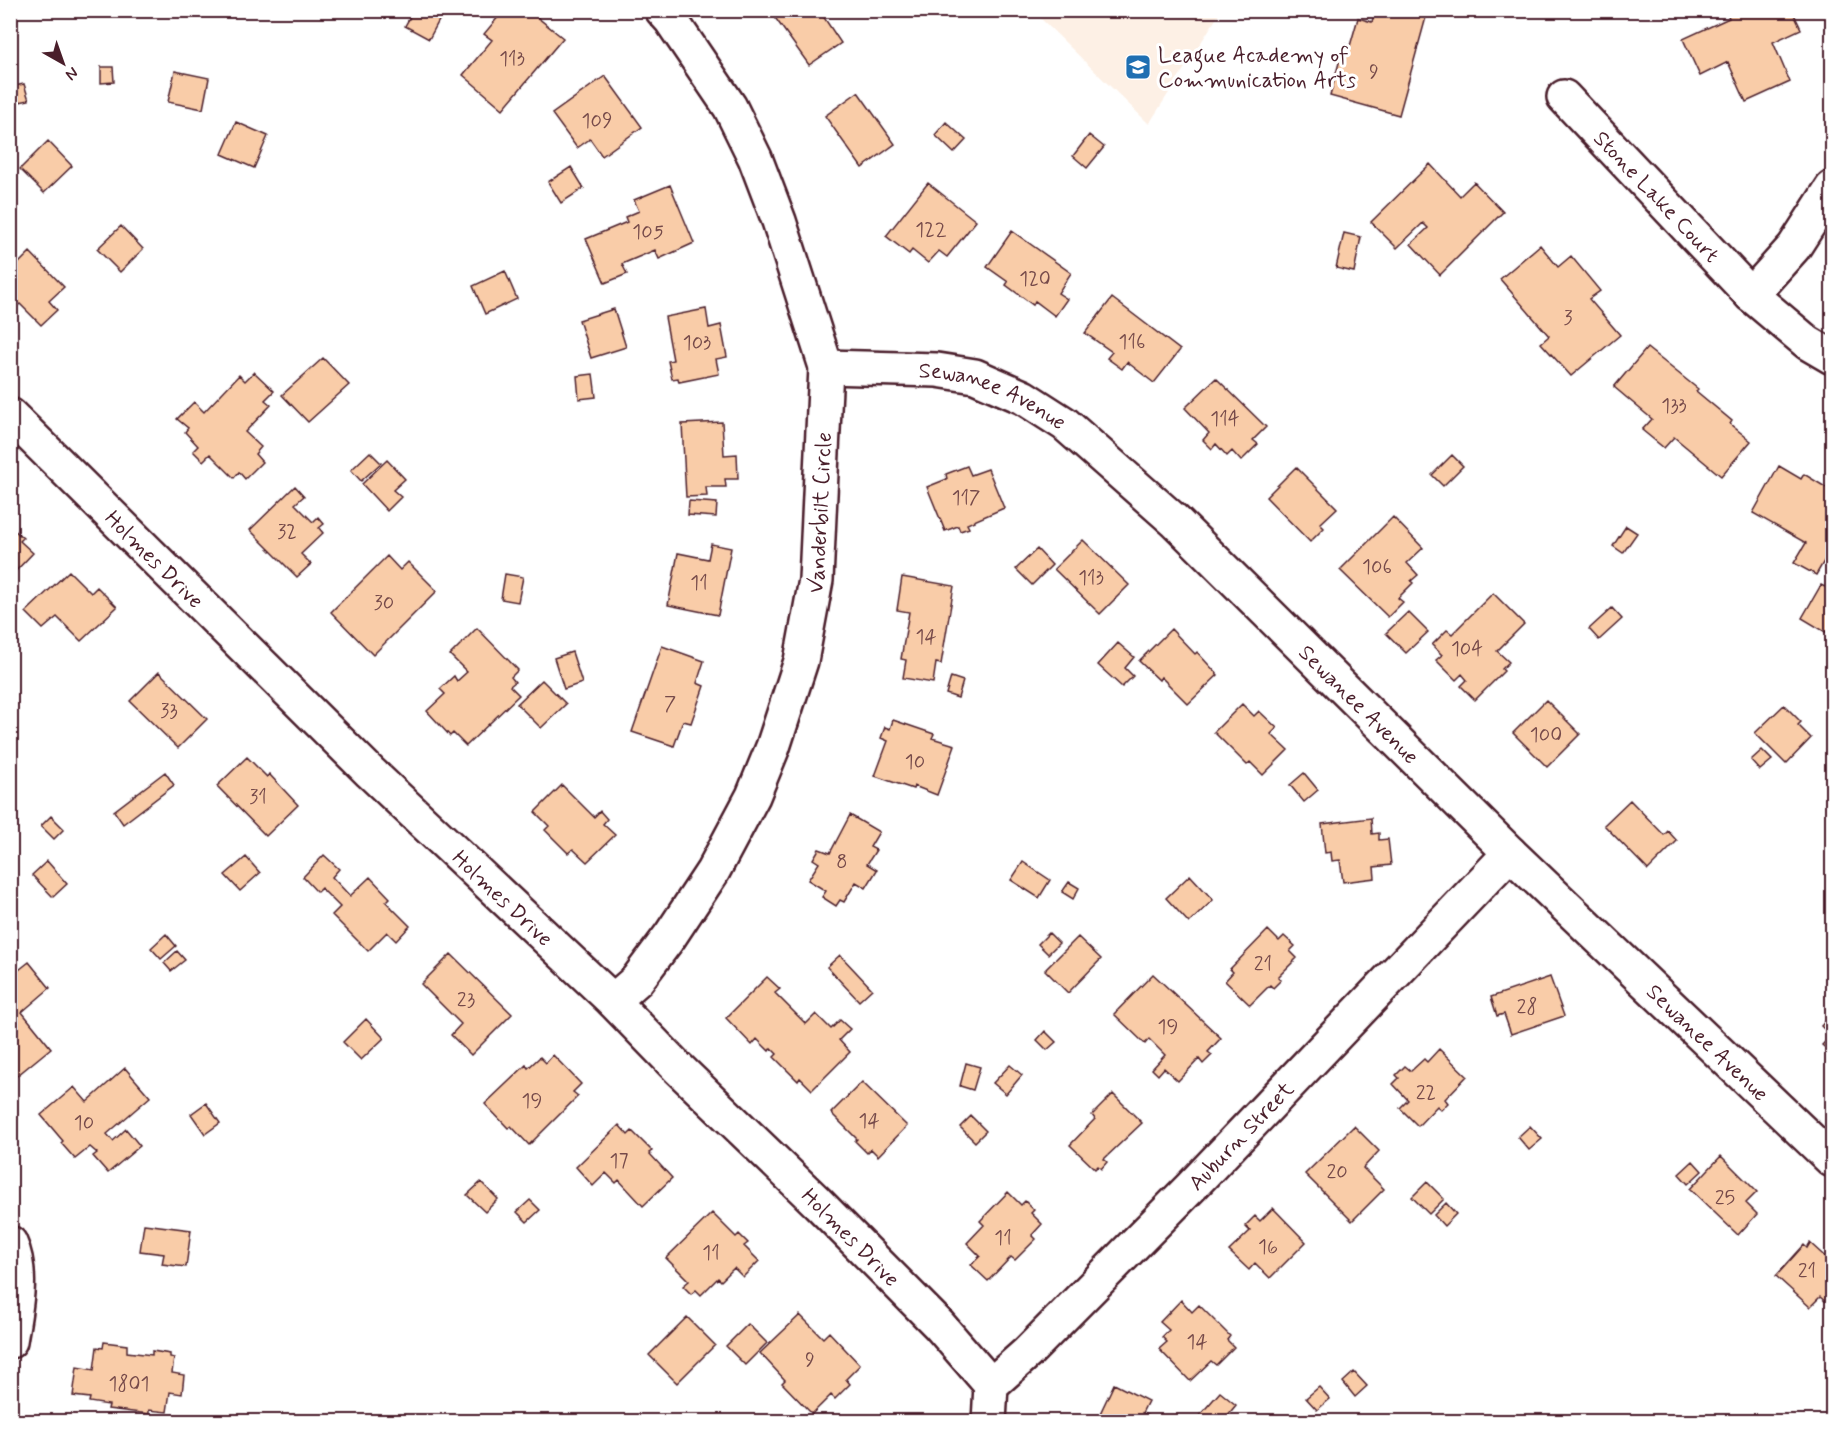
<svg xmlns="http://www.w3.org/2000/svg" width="1843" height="1432" font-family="Mynerve,sans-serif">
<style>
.built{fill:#fdf0e5}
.building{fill:#f9cca8;stroke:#4a1f2b;stroke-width:1.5}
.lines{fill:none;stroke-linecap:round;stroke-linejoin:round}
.minor-casing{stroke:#4a1f2b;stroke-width:38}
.minor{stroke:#fff;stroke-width:33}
.labels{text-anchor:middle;stroke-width:6;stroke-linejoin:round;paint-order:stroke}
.number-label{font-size:20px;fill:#764a4a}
.poi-label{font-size:22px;fill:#4a1f2b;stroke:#fff;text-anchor:start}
.street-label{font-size:22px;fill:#4a1f2b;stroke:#fff}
</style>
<rect width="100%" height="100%" fill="#fff"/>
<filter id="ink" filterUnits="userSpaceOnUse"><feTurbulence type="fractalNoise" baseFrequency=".0167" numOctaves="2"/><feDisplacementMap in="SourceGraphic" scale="12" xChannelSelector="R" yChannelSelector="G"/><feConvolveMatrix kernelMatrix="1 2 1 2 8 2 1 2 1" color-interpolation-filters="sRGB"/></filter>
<g filter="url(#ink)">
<!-- built -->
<path class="built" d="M1033,11H1221L1149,124Z"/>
<!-- building -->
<path class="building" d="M414,10H437L443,13L429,39L405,26Z
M504,10H537L540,13L537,17L563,38L503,109L463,75L492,40L484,34Z
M773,10H819L841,43L809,65L771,12Z
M1375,10H1428L1399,115L1330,96L1344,44L1350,46L1358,18L1372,22Z
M1726,10H1792L1801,29L1773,42L1790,82L1746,102L1728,62L1700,76L1683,39L1729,18Z
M101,67H113L114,82L101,83Z
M175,71L209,78L203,109L168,102Z
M605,76L642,127L602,156L590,139L577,148L552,114Z
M24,84L29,100L10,104V87Z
M858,92L895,144L862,168L825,116Z
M236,122L268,136L254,168L222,154Z
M946,122L966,140L954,153L935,135Z
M1089,135L1104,147L1087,168L1073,156Z
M48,141L72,166L44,193L20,169Z
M1430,164L1460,196L1474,182L1503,212L1440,275L1411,244L1428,228L1423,223L1397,248L1371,222Z
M571,167L584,188L561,203L548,182Z
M928,183L976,221L947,257L939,251L928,263L912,250L909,254L886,236Z
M670,185L694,243L659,259L655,250L622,264L627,274L605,283L586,239L627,222L625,217L639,211L634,200Z
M121,226L143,249L120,272L97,249Z
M1012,231L1071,273L1058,293L1067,299L1055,316L1035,301L1033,305L1006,285L1008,282L987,267Z
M1344,233L1361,237L1354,272L1336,268Z
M1540,245L1558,267L1571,256L1600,291L1589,299L1620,335L1571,376L1541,343L1549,336L1500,279Z
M30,252L64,287L49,301L57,310L41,325L20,304L16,307L10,301L12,298L10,296V272Z
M505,271L517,299L485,314L473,286Z
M1112,298L1180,350L1154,383L1127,362L1122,369L1107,358L1112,352L1085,333Z
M614,309L626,347L591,358L579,320Z
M706,309L709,328L721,325L727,357L716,359L719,374L679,382L678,378L672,379L668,361L673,360L665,317Z
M1647,348L1698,389L1696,391L1732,421L1730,424L1751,441L1721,476L1674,437L1664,448L1642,430L1652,419L1614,387Z
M323,358L349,385L308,422L282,395Z
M254,372L274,391L265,400L271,405L245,432L261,447L255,454L262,462L245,479L239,472L234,478L210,454L203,461L193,451L198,446L185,432L188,428L177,419L194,402L204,412L239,375L245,381Z
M593,374L596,397L579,399L577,376Z
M1216,378L1266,427L1253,440L1258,444L1241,461L1232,451L1227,456L1216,444L1212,449L1203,440L1209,433L1185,408Z
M722,422L724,455L737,454L738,479H725L726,487H706L707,496L686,497L682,424Z
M370,452L381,463L361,481L351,470Z
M1452,455L1463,466L1443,486L1432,475Z
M387,460L405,479L393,490L401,497L387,511L362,484Z
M967,466L971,475L988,469L1004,508L967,524L969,528L960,531L958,526L945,531L927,487L947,479L946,474Z
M1779,466L1801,479L1804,474L1832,491V559L1827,556L1816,575L1794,563L1806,543L1753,513Z
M1296,467L1337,508L1320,524L1324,528L1310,542L1266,497Z
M295,486L304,496L295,504L313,522L318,517L324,524L319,528L323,533L301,554L311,564L297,577L250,530Z
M689,501L717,503L716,517L688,515Z
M1393,517L1423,548L1407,563L1418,575L1411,581L1413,583L1398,598L1403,602L1388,617L1340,570Z
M1626,526L1637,533L1623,553L1613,546Z
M11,527L23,538L20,541L33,553L10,577Z
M1083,540L1129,585L1100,614L1054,569Z
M711,544L731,548L718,615L668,605L678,553L708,559Z
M1037,549L1052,565L1032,585L1016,569Z
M387,556L400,570L408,562L437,591L373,655L331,612Z
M69,571L91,593L97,587L117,607L81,641L57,617L43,629L26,612Z
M505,574L523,577L518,602L501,599Z
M1832,574V636L1802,618L1821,585L1825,587Z
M902,577L954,586L941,664L936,663L933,683L903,678L906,660L901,659L909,612L897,610Z
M1493,593L1524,624L1497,651L1509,662L1502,669L1504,671L1475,700L1461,686L1467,680L1462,674L1456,680L1436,660L1442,655L1432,645L1447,630L1452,634Z
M1612,608L1622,619L1599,640L1589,629Z
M1408,612L1428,632L1406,653L1386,633Z
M477,628L518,670L511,677L515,682L510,686L519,695L466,746L453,733L450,736L427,711L445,694L440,689L454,676L457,681L467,672L450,655Z
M1171,629L1195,654L1197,652L1218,675L1188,704L1161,677L1159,680L1139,661Z
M1118,643L1134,657L1125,668L1133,676L1122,687L1098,665Z
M662,646L704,661L697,683L704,686L691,723L683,721L674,746L632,732Z
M572,652L582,683L564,689L554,658Z
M159,672L207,719L178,748L130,701Z
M951,677L963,681L958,698L946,694Z
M542,680L566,704L541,728L517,704Z
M1546,700L1580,734L1547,767L1513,733Z
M1242,704L1254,716L1259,711L1277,728L1271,734L1288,750L1263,775L1250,762L1247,765L1214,732Z
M1784,705L1801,722L1798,725L1811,738L1786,764L1755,733Z
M893,720L934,734L932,738L955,745L937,795L914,786L913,789L875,776L888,741L881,738L885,727L890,729Z
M1762,750L1772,760L1760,770L1751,760Z
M247,757L267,777L269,774L298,805L266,836L217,786Z
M165,772L174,785L123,824L114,811Z
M1304,773L1318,790L1304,802L1290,785Z
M562,785L594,817L600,811L607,819L603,824L615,835L587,862L573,849L568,853L545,830L549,826L535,812Z
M1630,800L1664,835L1668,831L1677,841L1648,870L1604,825Z
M850,815L879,832L870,847L876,850L867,864L877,870L866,888L856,882L844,902L840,900L836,906L822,897L826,891L808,880L819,863L813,859L819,849L830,853Z
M51,816L64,829L54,839L41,826Z
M1371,818L1372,834L1379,833V840L1388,839L1391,865L1374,867L1375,878L1343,882L1340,860L1332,861L1331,852L1325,853L1322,824Z
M324,855L339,869L332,877L350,896L370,877L390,898L386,902L410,926L396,941L387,932L368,951L332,915L340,907L321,888L317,892L303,877Z
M246,857L260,873L240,891L225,875Z
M47,861L67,884L53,897L32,875Z
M1023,862L1050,880L1039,898L1011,880Z
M1190,875L1213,900L1189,923L1166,898Z
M1069,882L1079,888L1073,899L1062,892Z
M1268,930L1279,941L1284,936L1295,946L1290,951L1297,958L1278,977L1281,980L1273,988L1270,985L1250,1005L1225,981L1233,972L1230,969Z
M1049,933L1059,943L1048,954L1038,944Z
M166,934L176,946L161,959L151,948Z
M1078,937L1101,959L1068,993L1045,970Z
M177,951L185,960L171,971L164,963Z
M451,954L512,1014L471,1055L451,1035L461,1024L421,984Z
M840,955L872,989L859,1001L827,967Z
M29,962L50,988L22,1012L51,1048L13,1079L10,1076V977Z
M1153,974L1221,1038L1208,1052L1212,1055L1203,1064L1199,1059L1178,1081L1164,1068L1158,1075L1152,1069L1165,1055L1149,1039L1145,1044L1114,1014Z
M767,977L780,989L775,993L806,1024L816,1014L831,1029L840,1020L850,1029L839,1040L850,1052L812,1090L800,1078L798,1081L774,1057L777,1054L771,1048L769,1051L757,1039L752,1045L726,1018Z
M1550,977L1564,1016L1511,1034L1504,1014L1497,1016L1491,997Z
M1832,1014V1054L1822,1045L1831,1036L1821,1026Z
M366,1019L384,1038L361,1060L343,1042Z
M1045,1031L1056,1042L1047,1050L1037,1040Z
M1439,1049L1467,1076L1445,1099L1448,1103L1441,1110L1437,1106L1418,1126L1400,1108L1408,1100L1393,1084L1399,1078L1396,1075L1405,1066L1411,1071L1424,1059L1427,1062Z
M553,1055L581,1084L573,1092L578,1096L529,1145L511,1126L508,1128L485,1104L526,1065L528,1068L540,1057L546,1063Z
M966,1063L980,1067L973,1090L960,1086Z
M1010,1065L1022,1075L1006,1094L993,1083Z
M125,1068L150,1097L107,1134L113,1141L126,1129L140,1146L108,1173L93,1156L97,1153L90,1147L75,1159L61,1143L63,1141L41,1115L74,1087L87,1102Z
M862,1082L907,1126L878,1156L871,1149L867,1153L855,1141L857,1139L831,1113Z
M1113,1094L1142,1123L1104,1159L1107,1162L1101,1169L1098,1166L1095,1169L1070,1145L1095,1119L1092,1115Z
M206,1103L220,1123L205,1134L191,1114Z
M971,1116L986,1131L975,1142L960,1127Z
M619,1125L628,1135L632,1131L652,1151L649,1153L672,1178L643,1206L619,1180L616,1183L606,1173L593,1186L576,1167Z
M1354,1126L1379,1151L1363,1168L1384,1189L1352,1221L1305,1174Z
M1530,1126L1542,1139L1529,1150L1518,1137Z
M1721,1156L1757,1192L1746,1203L1757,1214L1738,1235L1690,1189Z
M1693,1161L1702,1171L1688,1184L1679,1174Z
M481,1182L498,1199L485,1212L467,1195Z
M1427,1182L1444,1199L1429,1214L1412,1197Z
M1008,1192L1021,1205L1025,1201L1034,1210L1031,1213L1042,1224L1032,1235L1036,1239L1015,1260L1011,1257L988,1281L971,1265L980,1256L967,1243L984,1225L980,1221Z
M530,1200L540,1210L527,1222L517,1212Z
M1446,1203L1456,1214L1444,1226L1434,1215Z
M1273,1208L1306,1242L1270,1278L1255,1263L1249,1270L1229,1251L1250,1231L1245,1226L1255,1216L1260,1221Z
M712,1213L736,1237L739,1234L748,1243L744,1246L759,1261L743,1277L734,1268L721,1281L718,1278L701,1295L696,1290L691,1294L683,1286L689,1281L666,1258Z
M144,1224L191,1230L186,1267L162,1264L164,1254L140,1251Z
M1810,1243L1832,1263V1299L1830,1297L1825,1301L1820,1297L1810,1307L1776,1276L1804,1245L1807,1248Z
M1181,1300L1192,1312L1199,1305L1230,1336L1227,1340L1234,1347L1216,1365L1211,1361L1190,1381L1159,1349L1167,1342L1162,1337L1169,1330L1160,1322Z
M800,1315L823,1338L829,1332L860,1365L846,1379L850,1384L835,1399L831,1395L812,1414L782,1383L785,1380L760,1353Z
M687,1317L715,1345L677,1383L649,1355Z
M748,1324L767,1343L745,1365L726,1346Z
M104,1342L127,1345V1352L152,1355V1351L170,1354V1357L174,1358L172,1373L184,1375L182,1394L170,1392L167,1412L149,1410V1414L108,1409L109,1405L89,1402L90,1398L73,1396L77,1367L94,1370L97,1347L103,1348Z
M1354,1372L1367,1386L1355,1397L1343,1382Z
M1114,1384L1148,1401L1142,1413L1156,1420L1155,1422H1096Z
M1319,1387L1330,1399L1317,1410L1306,1398Z
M1220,1392L1236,1405L1227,1416L1233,1422H1206L1199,1416Z"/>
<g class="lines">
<defs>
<g id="minor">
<path id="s1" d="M1564,97L1751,295L1808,343L1832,357"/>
<path d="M1751,295L1794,247L1832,188"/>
<path id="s2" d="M826,367L937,370L975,376L1023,397L1065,424L1175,521L1510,853L1832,1160"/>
<path id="s3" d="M10,415L370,772L613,1001L677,1067L817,1202L939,1325L991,1385"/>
<path id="s4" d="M613,1001L637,980L670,936L713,871L753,796L773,747L801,661L816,580L826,367L779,221L755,158L730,107L671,20L662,10"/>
<path d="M10,1243C24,1273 15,1310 10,1341"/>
<path id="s5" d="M989,1422L991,1385L1027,1353L1191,1187L1510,853"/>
</g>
</defs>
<!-- minor casing -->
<use href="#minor" class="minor-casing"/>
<!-- minor -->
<use href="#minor" class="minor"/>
</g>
</g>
<!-- icons -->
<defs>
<symbol id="school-square" viewBox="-11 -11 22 22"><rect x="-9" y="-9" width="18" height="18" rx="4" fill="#1f6fb2" stroke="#fff"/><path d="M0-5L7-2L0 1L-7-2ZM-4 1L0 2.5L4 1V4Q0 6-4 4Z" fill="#fff"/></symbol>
</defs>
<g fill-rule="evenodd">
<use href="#school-square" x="1123" y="52" width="30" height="30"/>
</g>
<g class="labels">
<!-- number labels -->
<g class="number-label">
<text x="512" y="65">113</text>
<text x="1374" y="78">9</text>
<text x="597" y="127">109</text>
<text x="931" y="236">122</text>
<text x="648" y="238">105</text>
<text x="1035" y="285">120</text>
<text x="1568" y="324">3</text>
<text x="1132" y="348">116</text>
<text x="697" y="349">103</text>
<text x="1674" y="412">133</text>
<text x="1225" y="425">114</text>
<text x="966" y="504">117</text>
<text x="287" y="538">32</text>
<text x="1377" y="573">106</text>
<text x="1091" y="584">113</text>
<text x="699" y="589">11</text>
<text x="384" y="609">30</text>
<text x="926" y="643">14</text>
<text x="1467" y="655">104</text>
<text x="670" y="710">7</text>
<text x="169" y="717">33</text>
<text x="1546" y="741">100</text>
<text x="915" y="768">10</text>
<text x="258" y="803">31</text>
<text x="842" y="868">8</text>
<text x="1263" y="970">21</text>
<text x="466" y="1006">23</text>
<text x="1527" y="1013">28</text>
<text x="1168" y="1033">19</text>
<text x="1426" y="1099">22</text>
<text x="532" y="1107">19</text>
<text x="869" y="1127">14</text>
<text x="84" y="1129">10</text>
<text x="619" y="1167">17</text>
<text x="1337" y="1178">20</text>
<text x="1725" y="1204">25</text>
<text x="1003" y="1244">11</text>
<text x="1268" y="1253">16</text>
<text x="711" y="1259">11</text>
<text x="1807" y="1277">21</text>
<text x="1197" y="1348">14</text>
<text x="810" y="1366">9</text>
<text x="129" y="1390">1801</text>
</g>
<!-- poi labels -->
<g class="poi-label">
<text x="1158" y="62">League Academy of<tspan x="1158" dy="25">Communication Arts</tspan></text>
</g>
<!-- street labels -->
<g class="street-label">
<text dy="8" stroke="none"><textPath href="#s1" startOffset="136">Stone Lake Court</textPath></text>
<text dy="8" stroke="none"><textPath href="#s2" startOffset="172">Sewanee Avenue</textPath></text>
<text dy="8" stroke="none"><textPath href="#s4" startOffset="543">Vanderbilt Circle</textPath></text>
<text dy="8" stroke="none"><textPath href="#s3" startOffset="204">Holmes Drive</textPath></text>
<text dy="8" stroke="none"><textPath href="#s2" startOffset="658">Sewanee Avenue</textPath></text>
<text dy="8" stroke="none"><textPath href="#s3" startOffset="690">Holmes Drive</textPath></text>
<text dy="8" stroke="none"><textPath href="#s2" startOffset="1144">Sewanee Avenue</textPath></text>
<text dy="8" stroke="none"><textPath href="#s5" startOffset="390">Auburn Street</textPath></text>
<text dy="8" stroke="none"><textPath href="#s3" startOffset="1176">Holmes Drive</textPath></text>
</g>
</g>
<!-- margin -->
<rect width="1843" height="1432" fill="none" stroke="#fff" stroke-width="36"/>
<rect x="18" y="18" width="1807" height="1396" fill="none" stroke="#4a1f2b" stroke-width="2" filter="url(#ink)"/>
<!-- north arrow -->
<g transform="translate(63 63) rotate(140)" stroke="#ffffff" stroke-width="4.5" paint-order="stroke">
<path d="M0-4.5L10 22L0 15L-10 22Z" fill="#4a1f2b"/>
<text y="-9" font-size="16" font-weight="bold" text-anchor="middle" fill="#4a1f2b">N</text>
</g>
</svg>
